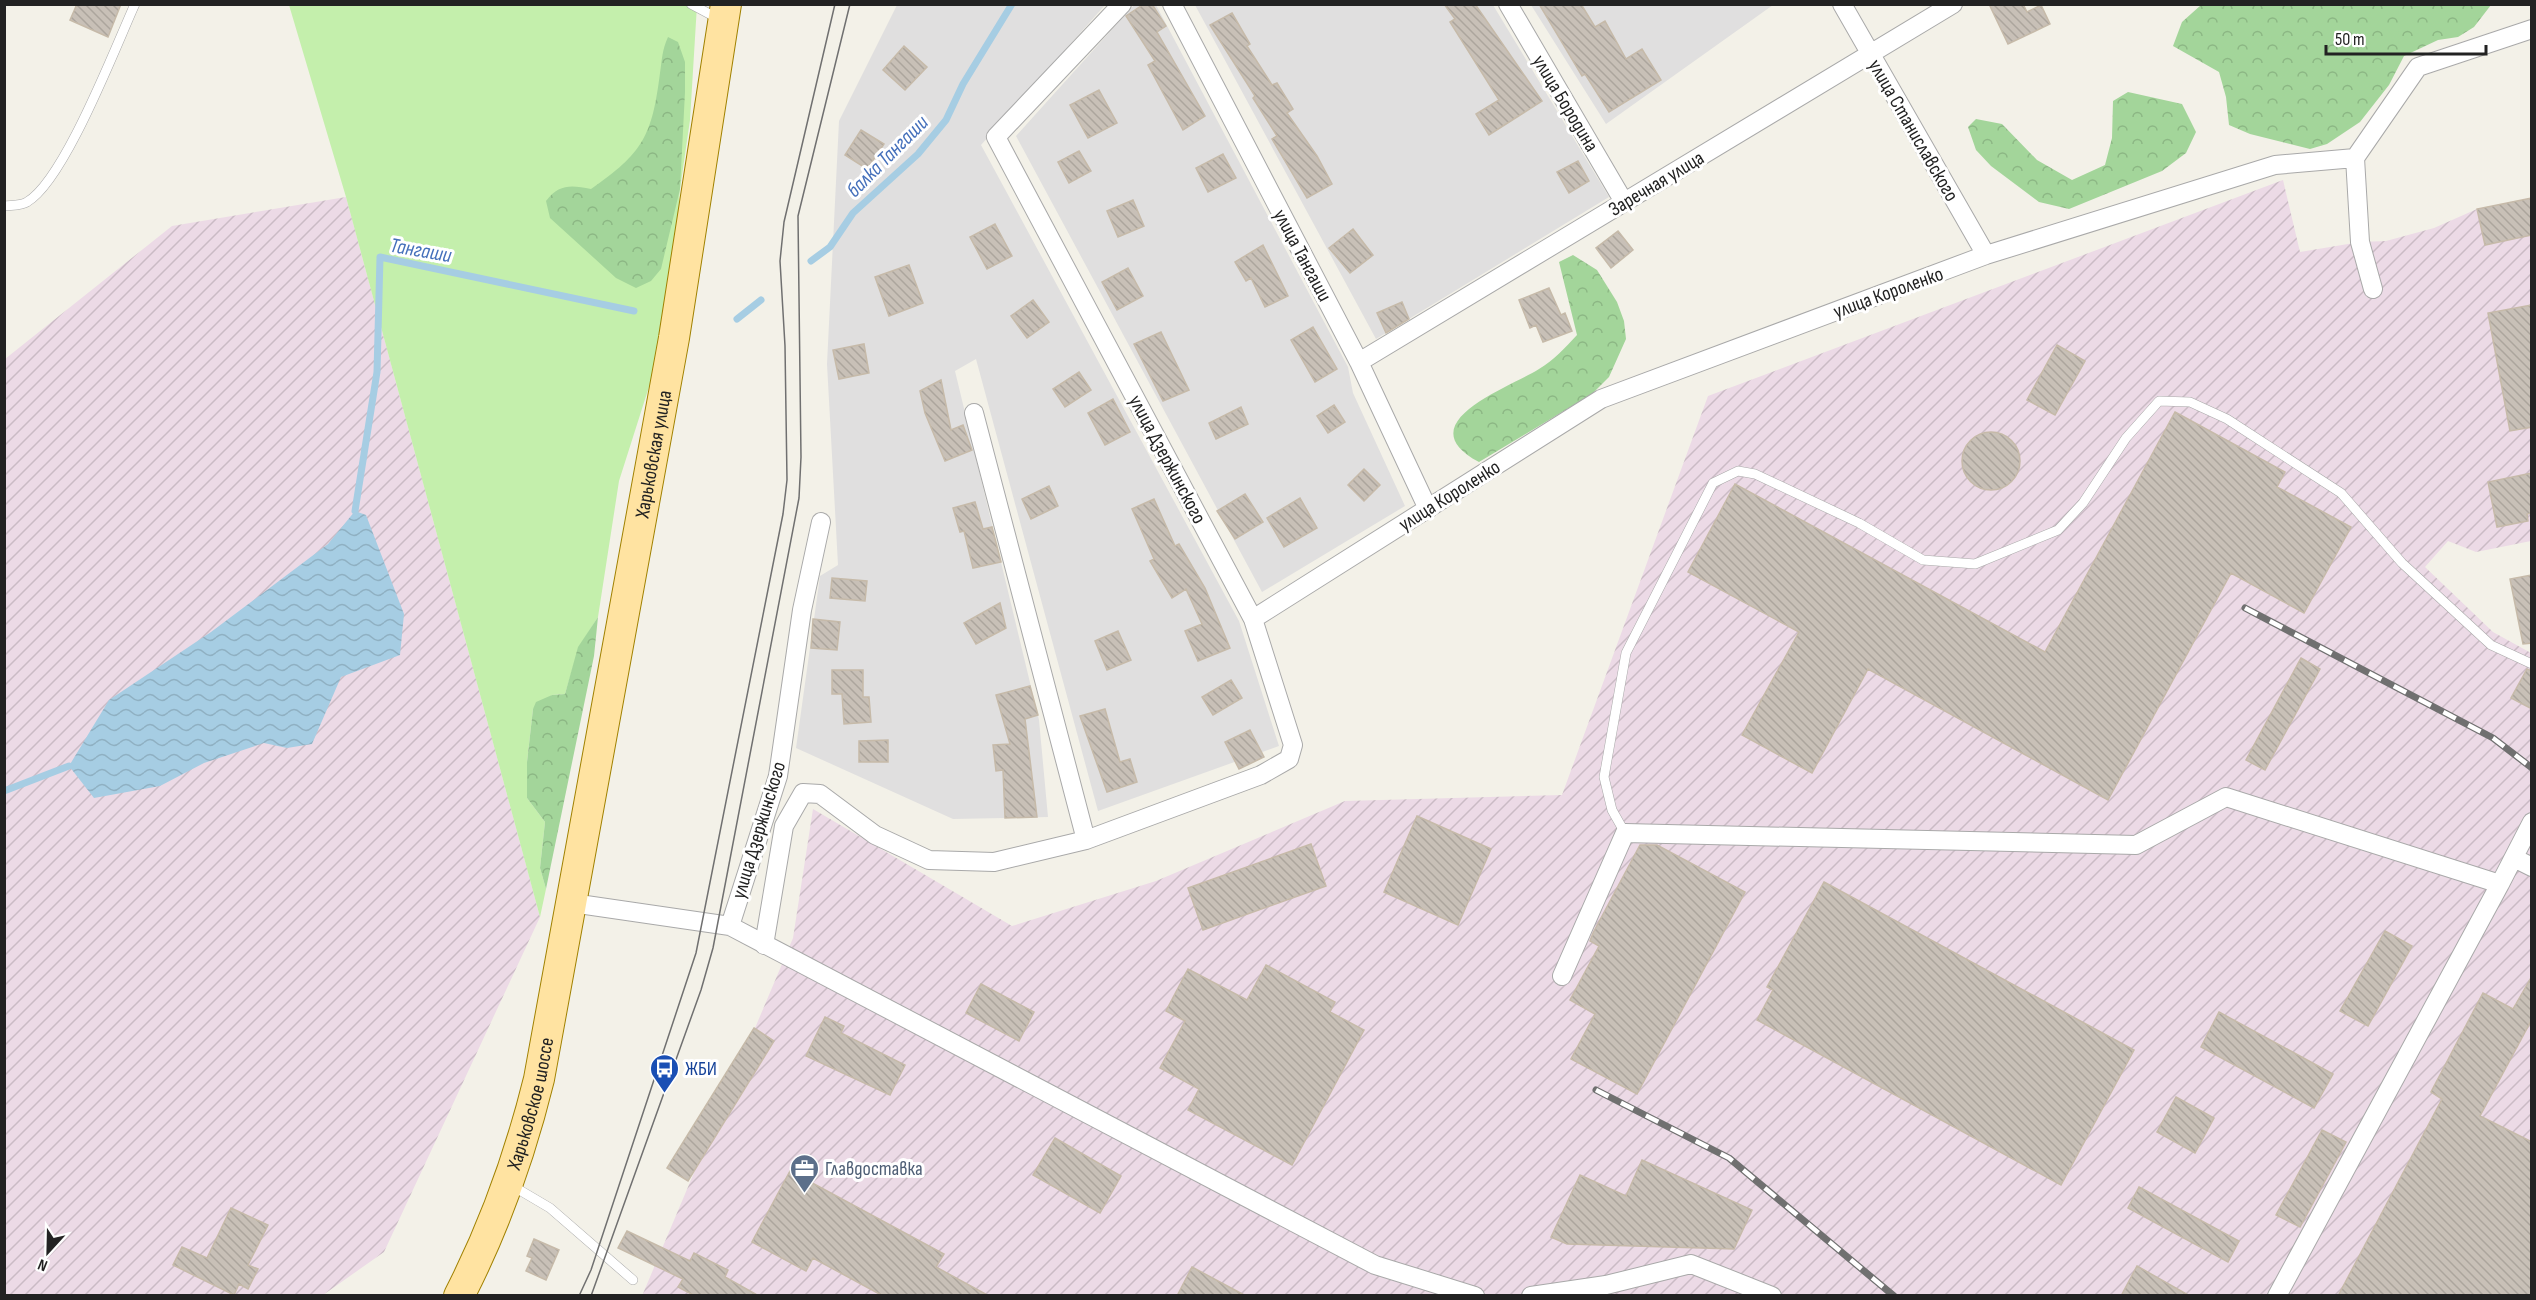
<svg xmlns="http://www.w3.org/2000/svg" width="2536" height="1300" font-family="'Sofia Sans Condensed',sans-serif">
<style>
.residential{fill:#e0dfdf}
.industrial{fill:url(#industrial-furrows)}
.grass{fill:#c4efac}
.forest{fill:url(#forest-crowns)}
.water{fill:url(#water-waves)}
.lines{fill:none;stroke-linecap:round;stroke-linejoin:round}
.stream{stroke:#a6cde3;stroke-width:7}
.building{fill:url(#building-back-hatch);stroke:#c6baa9;stroke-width:1.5}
.service-casing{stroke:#a9a9a9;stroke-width:10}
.minor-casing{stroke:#a9a9a9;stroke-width:20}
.primary-casing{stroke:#a08100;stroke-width:32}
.service{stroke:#fff;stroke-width:9}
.minor{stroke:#fff;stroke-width:18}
.primary{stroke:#ffe3a1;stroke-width:30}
.tram{stroke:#707070;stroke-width:1.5}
.rail-casing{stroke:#707070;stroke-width:7}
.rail{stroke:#fff;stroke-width:4.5;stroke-dasharray:14;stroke-linecap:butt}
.labels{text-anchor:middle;stroke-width:6;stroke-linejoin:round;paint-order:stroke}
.street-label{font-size:20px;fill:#222;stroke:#fff}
.transit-label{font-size:20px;fill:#164399;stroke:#fff;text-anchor:start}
.service-label{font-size:20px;fill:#4e5e75;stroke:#fff;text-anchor:start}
.water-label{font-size:21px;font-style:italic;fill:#4570bb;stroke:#fff}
</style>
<defs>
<pattern id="industrial-furrows" width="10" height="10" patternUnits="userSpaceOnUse" patternTransform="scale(1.5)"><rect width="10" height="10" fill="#ecdae6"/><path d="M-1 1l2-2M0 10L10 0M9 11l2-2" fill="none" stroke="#cabbc5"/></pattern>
<pattern id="forest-crowns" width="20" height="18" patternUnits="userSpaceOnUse" patternTransform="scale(1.5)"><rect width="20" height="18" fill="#a3d59a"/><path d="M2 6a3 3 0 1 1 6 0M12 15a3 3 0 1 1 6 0" fill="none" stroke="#8cb784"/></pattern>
<pattern id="water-waves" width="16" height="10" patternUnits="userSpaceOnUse" patternTransform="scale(1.5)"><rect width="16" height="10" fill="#a6cde3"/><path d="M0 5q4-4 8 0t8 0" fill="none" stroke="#8fb0c2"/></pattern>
<pattern id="building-back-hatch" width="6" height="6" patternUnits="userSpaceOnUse" patternTransform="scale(1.5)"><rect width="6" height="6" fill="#c8c0b7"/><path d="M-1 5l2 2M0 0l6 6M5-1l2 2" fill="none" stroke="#aca59d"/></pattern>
</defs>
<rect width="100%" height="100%" fill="#f3f1e8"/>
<!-- residential -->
<path class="residential" d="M897,5H1105L981,145L1239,621L1279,746L1098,811L976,359L955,371L1039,720L1048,817L953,819L796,748L820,576L838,565L827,364L839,121Z
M1134,5H1156L1348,367L1353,393L1405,506L1262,592L1016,136Z
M1195,5H1493L1609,197L1376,339Z
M1531,5H1773L1606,124Z"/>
<!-- industrial -->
<path class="industrial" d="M2283,180L2300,252L2360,242L2386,241L2434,228L2477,209L2531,198V541L2476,552L2448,541L2425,567L2493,632L2531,653V1295L642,1296L793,938L813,809L1012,926L1156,881L1345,801L1562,795L1708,396Z
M346,197L540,917L384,1252L323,1295L5,1296V359L172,226Z"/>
<!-- grass -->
<path class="grass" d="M289,5H697L690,120L680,189L676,240L654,371L619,481L598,617L579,647L565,694L552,695L533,709L527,762V798L545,822L540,868L546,889L540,917L346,197Z"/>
<!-- forest -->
<path class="forest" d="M2201,5V4L2491,5L2474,27L2458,37L2438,40L2404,56L2389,85L2360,122L2327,144L2310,149L2250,134L2229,125L2226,97L2219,72L2173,46L2182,22Z
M668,37L678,42L685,62V92L680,189L661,269L651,281L636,288L616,278L550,218L546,201C559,184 571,185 591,189C643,153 652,136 660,73C662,59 662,50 668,37Z
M2128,92L2182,104L2196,132L2186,153L2162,171L2069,209L2039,202L1991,166L1976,150L1968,127L1976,119L2002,124L2037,160L2072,180L2105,165L2112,138L2113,101Z
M1573,255L1597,270L1617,302L1624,321L1626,339L1609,377L1592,394L1479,462C1406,423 1509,388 1539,369C1554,360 1565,348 1577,335L1559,262Z
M598,617L594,656L546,889L540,868L545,822L527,798V762L533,709L536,702L552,695L565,694L578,647Z"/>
<!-- water -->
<path class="water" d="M355,511L366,515L404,614L400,655L341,677L312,744L287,748L264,743L204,763L160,786L94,798L69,766L109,700L211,632L328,544Z"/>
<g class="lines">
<!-- stream -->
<path class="stream" d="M811,261L830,247L853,213L918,154L946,120L963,84L1012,4
M737,319L761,300
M355,511L377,372L380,257L634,311
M4,791L69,766"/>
</g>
<!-- building -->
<path class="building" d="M77,4H121L108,37L70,20Z
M1144,4H1152L1166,26L1157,32L1205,116L1183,130L1148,65L1155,61L1126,16Z
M1444,4H1475L1542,101L1489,135L1476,114L1499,100L1450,22L1455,19Z
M1539,4H1581L1595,27L1605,21L1626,59L1642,49L1661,80L1609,112L1585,74L1582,76Z
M1989,4H2023L2027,12L2041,5L2050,24L2008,44Z
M1232,13L1250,44L1247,46L1272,85L1277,83L1293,109L1287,113L1317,156L1332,184L1307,198L1272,139L1277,136L1253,98L1255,96L1210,25Z
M904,46L927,67L905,90L883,70Z
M1099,90L1117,123L1088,138L1070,105Z
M861,130L884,144L867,169L845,155Z
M1079,151L1091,171L1069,183L1058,162Z
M1223,154L1236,178L1208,192L1196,168Z
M1578,161L1589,181L1569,193L1557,172Z
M2532,198V235L2485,245L2477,209Z
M1133,200L1144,226L1118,237L1107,211Z
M995,224L1012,256L987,269L970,237Z
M1353,229L1373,255L1350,273L1329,248Z
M1618,231L1633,250L1611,268L1596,248Z
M1263,245L1288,296L1265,307L1251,278L1246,281L1235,262Z
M909,265L923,303L889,316L875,277Z
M1128,268L1143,296L1117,310L1102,282Z
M1549,288L1561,315L1565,313L1572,331L1543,342L1536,325L1530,328L1519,300Z
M1033,300L1049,322L1027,338L1011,316Z
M1402,302L1409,319L1386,333L1377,313Z
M2532,305V427L2510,431L2488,313Z
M1313,327L1337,369L1315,382L1291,340Z
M1161,332L1189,390L1163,401L1134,344Z
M864,344L869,373L839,379L833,350Z
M2057,345L2085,361L2055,415L2027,400Z
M1079,372L1091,390L1065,407L1053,389Z
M941,380L951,430L963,425L972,450L945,461L925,413L920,391Z
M1113,399L1130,432L1105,445L1088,413Z
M1334,405L1345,422L1328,433L1317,416Z
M1241,407L1248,424L1216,439L1209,423Z
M2175,412L2285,472L2277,487L2351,527L2304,613L2231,573L2108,800L1868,669L1812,773L1742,735L1799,632L1688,572L1735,484L2045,652Z
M1962 461a29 29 0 1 1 58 0a29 29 0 1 1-58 0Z
M1364,469L1380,485L1364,501L1348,485Z
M2532,473V513L2527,514L2528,521L2497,527L2488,482Z
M1049,486L1058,506L1031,519L1022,499Z
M1245,494L1263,522L1235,539L1217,511Z
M1300,498L1317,528L1284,547L1267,518Z
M1154,499L1175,546L1179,544L1205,588L1230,648L1198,661L1185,631L1202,624L1186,589L1172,598L1150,561L1154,559L1132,509Z
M975,502L983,529L992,527L1001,562L973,568L964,531L960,532L953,508Z
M2532,575V643L2523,644L2510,579Z
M832,578L867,581L865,601L830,598Z
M1000,603L1006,628L976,644L964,623Z
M813,619L840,622L837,650L811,648Z
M1118,631L1131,660L1107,670L1095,641Z
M2301,658L2320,669L2265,770L2246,760Z
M2527,669L2532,671V709L2511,698Z
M832,670H863V697H869L871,722L844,724L842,694H832Z
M1231,680L1242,698L1213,715L1202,697Z
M1030,686L1038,715L1025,719L1037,817L1005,818L1003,770L996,771L993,745L1010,744L996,695Z
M1105,709L1120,762L1130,759L1137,782L1107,792L1080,716Z
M1250,730L1264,757L1239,769L1225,742Z
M888,740V762H859V741Z
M1417,816L1491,849L1458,925L1384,892Z
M1311,844L1326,886L1203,930L1188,888Z
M1640,845H1657L1745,892L1637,1094L1571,1059L1595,1014L1570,1000L1599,946L1590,941L1593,933Z
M1824,882L2134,1050L2061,1185L1757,1020L1773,990L1767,987Z
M2385,931L2412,946L2368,1026L2340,1011Z
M1266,965L1335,1002L1330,1012L1364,1030L1292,1165L1188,1110L1199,1089L1160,1068L1185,1021L1166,1011L1188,969L1247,1000Z
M2532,976V1019L2480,1116L2532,1142V1296H2338L2442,1099L2431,1092L2483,993L2513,1009Z
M981,984L1034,1012L1019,1041L966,1013Z
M2219,1012L2333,1074L2314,1108L2201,1047Z
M825,1017L844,1026L841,1033L905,1065L890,1095L806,1056Z
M754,1028L774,1041L688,1181L667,1168Z
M2176,1097L2214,1118L2195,1153L2157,1132Z
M2322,1130L2346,1142L2300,1227L2276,1215Z
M1055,1138L1121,1176L1100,1213L1033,1175Z
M1642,1160L1752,1210L1734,1249L1567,1244L1551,1237L1580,1175L1626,1196Z
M790,1171L944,1254L936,1267L989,1296H883L813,1258L806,1271L752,1242Z
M2139,1187L2239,1241L2228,1262L2128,1208Z
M231,1208L268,1225L248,1265L258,1269L248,1289L239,1284L234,1295L173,1265L182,1247L207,1258Z
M627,1231L690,1261L694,1253L728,1270L725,1277L759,1296H695L678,1287L683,1279L618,1248Z
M534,1239L559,1250L546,1280L526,1271L532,1258L527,1256Z
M2137,1266L2190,1296H2121Z
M1192,1267L1246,1296H1177Z"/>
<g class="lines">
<defs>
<path id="service" d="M691,4L719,19
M4,206C11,205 21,206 27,202C64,181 115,48 135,4
M1625,833L1612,810L1604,777L1626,653L1713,483L1738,471L1755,474L1859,523L1923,560L1975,564L2058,530L2083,503L2126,438L2159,401L2190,402L2227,419L2341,493L2402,563L2491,645L2532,664
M511,1185L550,1208L633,1280"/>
<path id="minor" d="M1172,4L1359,362L1428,509
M1508,4L1624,202
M1842,4L1986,255
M2355,158L2360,242L2373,289
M1359,362L1953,4
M974,413L1086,840
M1253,619L1601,399L1986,255L2275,165L2355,158L2418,67L2532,29
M2514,858L2532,867
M572,903L730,926L1375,1265L1475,1296
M730,926L778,776L802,610L821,522
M764,945L784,826L803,793L820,794L875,835L929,860L994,862L1086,840L1261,775L1289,759L1293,745L1253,619L996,137L1122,4
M1562,976L1625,833L2136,845L2226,797L2500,884L2532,822
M1531,1296L1606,1285L1691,1264L1772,1296
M2277,1296L2500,884"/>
<g id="primary">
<path id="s1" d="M459,1296C494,1228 521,1152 539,1079L674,338L726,4"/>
</g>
</defs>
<!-- service casing -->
<use href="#service" class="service-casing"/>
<!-- minor casing -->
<use href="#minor" class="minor-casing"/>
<!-- primary casing -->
<use href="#primary" class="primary-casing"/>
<!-- service -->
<use href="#service" class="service"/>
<!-- minor -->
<use href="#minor" class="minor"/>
<!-- primary -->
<use href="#primary" class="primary"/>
<!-- tram -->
<path class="tram" d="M579,1296L591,1270L696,953L783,514L787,480L785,346L780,261L784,222L835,4
M591,1296L701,990L713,948L799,498L801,457L798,216L850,4"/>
<defs>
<path id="rail" d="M2245,608L2493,738L2532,768
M1596,1090L1729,1158L1894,1296"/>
</defs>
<!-- rail casing -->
<use href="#rail" class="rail-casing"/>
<!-- rail -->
<use href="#rail" class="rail"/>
</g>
<!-- icons -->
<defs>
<symbol id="bus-pin" viewBox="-11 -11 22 30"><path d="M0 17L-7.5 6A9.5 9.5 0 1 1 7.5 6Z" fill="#1a4fb4" stroke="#fff"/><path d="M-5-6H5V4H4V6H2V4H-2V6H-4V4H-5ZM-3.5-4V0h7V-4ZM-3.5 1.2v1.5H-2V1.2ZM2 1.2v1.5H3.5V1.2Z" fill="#fff"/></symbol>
<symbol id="office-pin" viewBox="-11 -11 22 30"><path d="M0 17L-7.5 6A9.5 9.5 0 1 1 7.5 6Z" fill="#5c6f8a" stroke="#fff"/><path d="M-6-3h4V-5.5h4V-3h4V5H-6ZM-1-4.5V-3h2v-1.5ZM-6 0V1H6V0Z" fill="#fff"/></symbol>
</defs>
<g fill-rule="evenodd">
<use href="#bus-pin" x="648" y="1052" width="33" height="45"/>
<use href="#office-pin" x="788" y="1152" width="33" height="45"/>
</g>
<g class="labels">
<!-- street labels -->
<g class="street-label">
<text transform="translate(1566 103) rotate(59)" y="7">улица Бородина</text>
<text transform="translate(1914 130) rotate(60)" y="7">улица Станиславского</text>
<text transform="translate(1656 183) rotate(-31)" y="7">Заречная улица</text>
<text transform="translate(1303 255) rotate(62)" y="7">улица Тангаши</text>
<text transform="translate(1888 292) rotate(-20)" y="7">улица Короленко</text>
<text dy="7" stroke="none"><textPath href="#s1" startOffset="867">Харьковская улица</textPath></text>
<text transform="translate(1168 459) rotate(62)" y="7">улица Дзержинского</text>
<text transform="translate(1449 495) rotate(-32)" y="7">улица Короленко</text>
<text transform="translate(758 830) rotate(-73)" y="7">улица Дзержинского</text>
<text dy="7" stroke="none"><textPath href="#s1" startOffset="206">Харьковское шоссе</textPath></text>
</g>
<!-- transit labels -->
<g class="transit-label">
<text x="685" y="1075">ЖБИ</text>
</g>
<!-- service labels -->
<g class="service-label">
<text x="825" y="1175">Главдоставка</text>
</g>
<!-- water labels -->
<g class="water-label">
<text transform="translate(887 156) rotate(-45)" y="7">балка Тангаши</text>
<text transform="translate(421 250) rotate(10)" y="7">Тангаши</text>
</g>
</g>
<!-- border -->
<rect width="2536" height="1300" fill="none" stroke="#222222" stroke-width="12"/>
<!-- north arrow -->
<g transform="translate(48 1252) rotate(202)" stroke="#ffffff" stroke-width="4.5" paint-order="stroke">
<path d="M0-4.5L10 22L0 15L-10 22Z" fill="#222222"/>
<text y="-9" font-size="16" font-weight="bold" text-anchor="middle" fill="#222222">N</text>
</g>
<!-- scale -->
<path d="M2326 45v9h160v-9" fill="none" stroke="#222222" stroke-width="3"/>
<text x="2335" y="45" font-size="18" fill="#222222" stroke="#ffffff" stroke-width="4.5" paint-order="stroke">50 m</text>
</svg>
